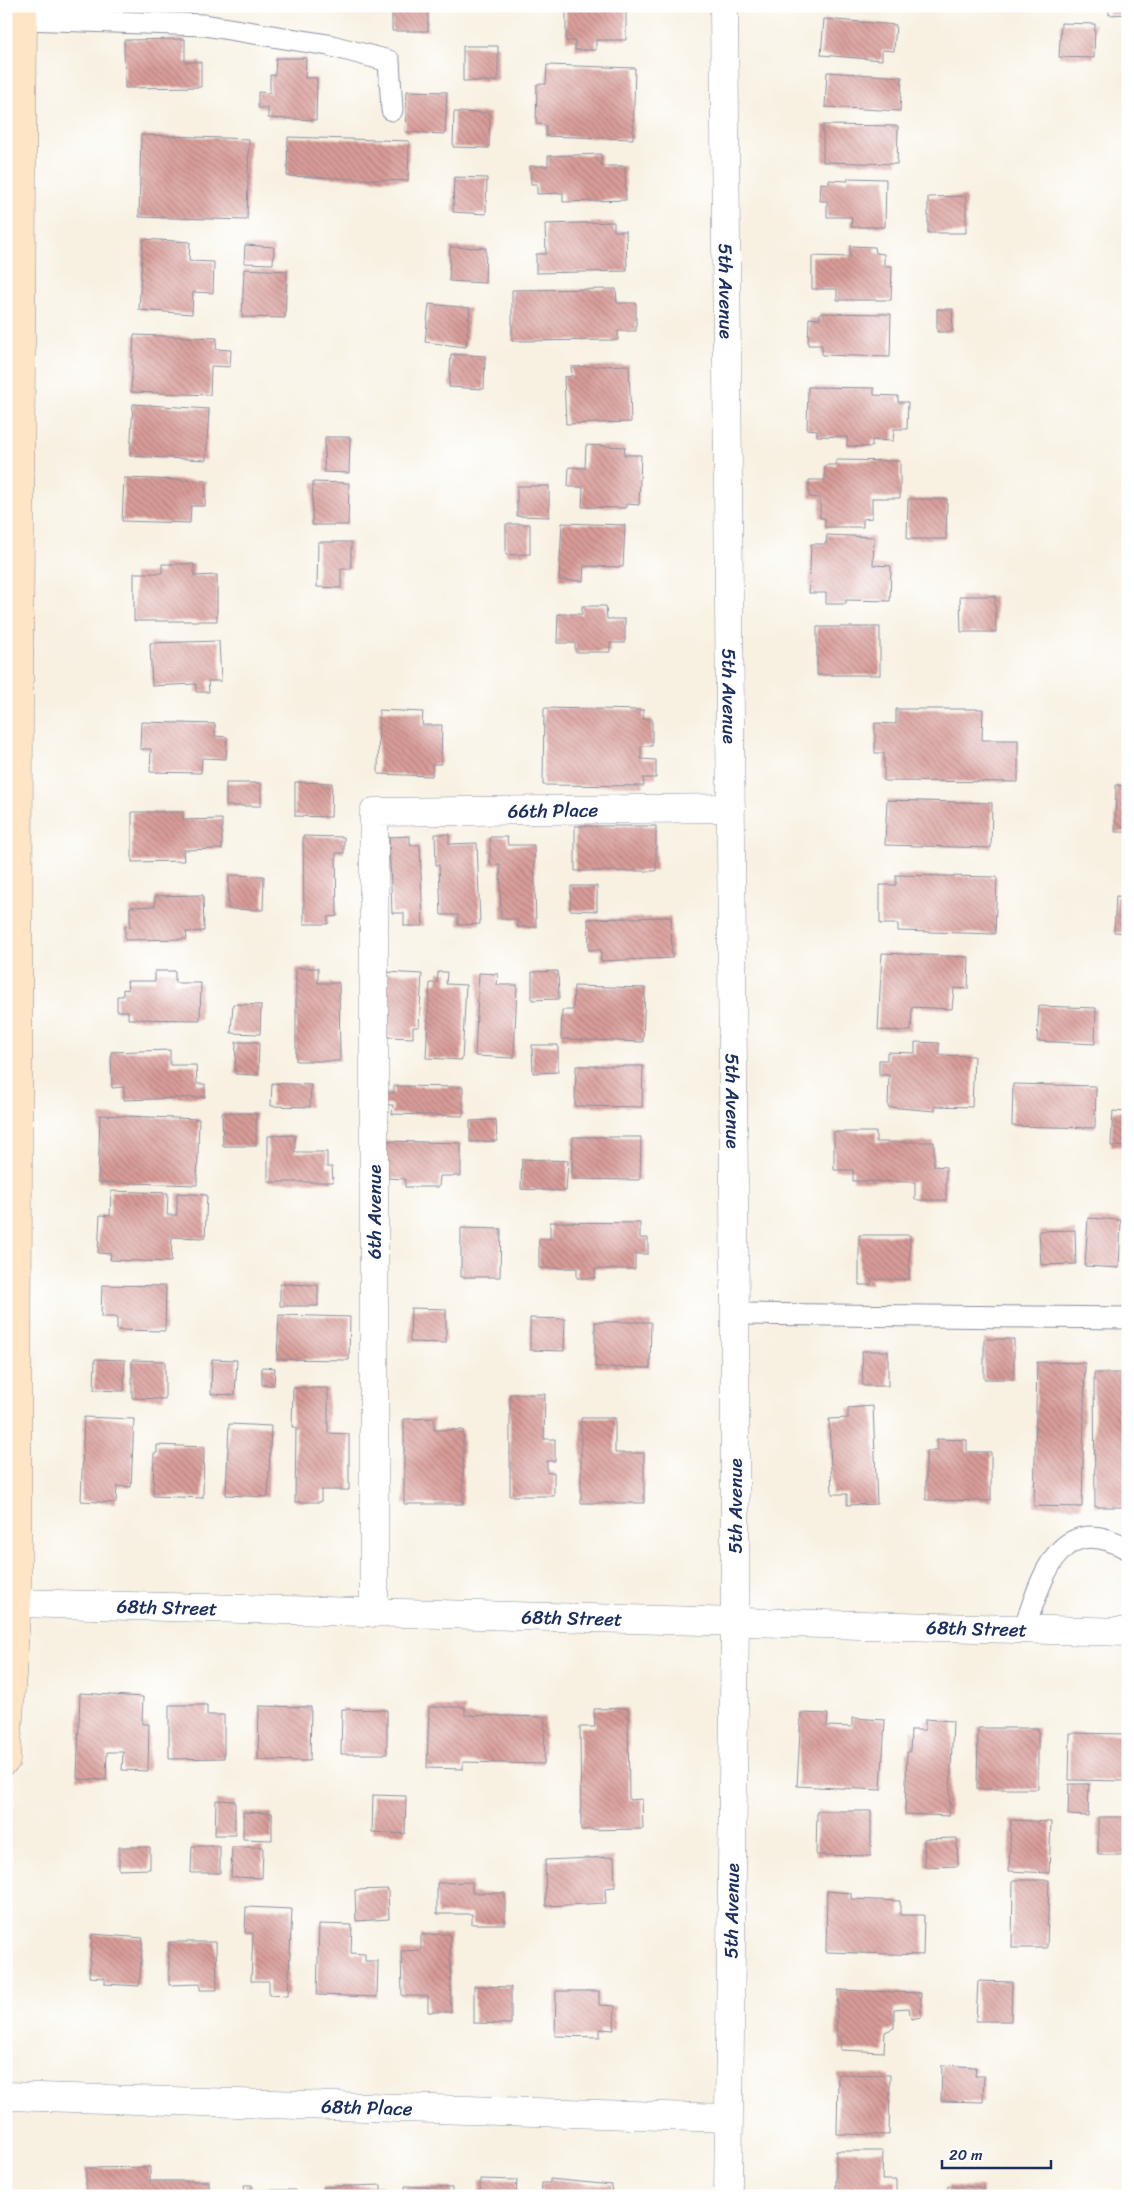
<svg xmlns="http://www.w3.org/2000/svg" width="1134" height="2202" font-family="Sriracha,sans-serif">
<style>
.building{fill:url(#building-back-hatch)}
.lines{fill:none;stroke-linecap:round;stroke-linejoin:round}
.lane-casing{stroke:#8a90a0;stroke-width:23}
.street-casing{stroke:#8a90a0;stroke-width:29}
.secondary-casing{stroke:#8a90a0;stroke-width:29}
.lane{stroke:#fff;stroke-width:21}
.street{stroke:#fff;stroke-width:28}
.secondary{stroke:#fde5c5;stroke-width:28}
.labels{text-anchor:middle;stroke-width:5;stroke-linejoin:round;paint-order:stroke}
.street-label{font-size:19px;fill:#1b2f5e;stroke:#fff}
</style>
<defs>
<pattern id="building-back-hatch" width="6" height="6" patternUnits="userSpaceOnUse" patternTransform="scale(1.25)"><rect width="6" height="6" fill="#d99c98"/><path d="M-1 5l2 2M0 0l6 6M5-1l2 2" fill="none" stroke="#af807f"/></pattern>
</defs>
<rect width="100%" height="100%" fill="#fff"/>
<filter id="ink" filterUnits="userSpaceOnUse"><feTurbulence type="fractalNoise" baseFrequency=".02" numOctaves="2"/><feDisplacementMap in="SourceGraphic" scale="10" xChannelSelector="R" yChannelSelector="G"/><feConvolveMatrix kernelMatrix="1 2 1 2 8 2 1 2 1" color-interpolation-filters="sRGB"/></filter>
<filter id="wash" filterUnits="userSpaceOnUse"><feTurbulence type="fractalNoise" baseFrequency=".0096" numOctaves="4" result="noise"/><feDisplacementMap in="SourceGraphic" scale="20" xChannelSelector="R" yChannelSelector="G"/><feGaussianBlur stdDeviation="1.12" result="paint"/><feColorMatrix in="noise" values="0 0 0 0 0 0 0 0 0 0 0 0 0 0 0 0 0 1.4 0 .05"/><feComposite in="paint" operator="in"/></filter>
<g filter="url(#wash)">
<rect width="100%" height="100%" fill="#f8f1e2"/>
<g id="blocks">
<!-- building -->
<path class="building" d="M392,6H428V31H392Z
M566,6H626V40H596V50H575V41H566Z
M1109,6H1128V14L1109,15Z
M824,19L896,25L894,51L882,50V60L821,55Z
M1061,23L1095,24L1094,58L1059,57Z
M185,39V62H201V87L125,88L124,40Z
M463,46H498V81H463Z
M276,58H306L305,78H317L316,120L268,118V108H258V92L270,93V75H275Z
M547,65L635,68L633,139L546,136V125L536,124L537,84H546Z
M827,72L902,77L900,111L825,107Z
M407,91L447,92L445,134L405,132Z
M454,112L490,113L489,148L453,147Z
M823,125L898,126L897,164L823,162Z
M141,135L249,139L247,220L139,217Z
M288,137L409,141L408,181L287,176Z
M601,154V166H625L626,200L563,202V193L537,194V184H531L530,166H548V156Z
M454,177L487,178L486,214L453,212Z
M848,178L886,179L885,227H851L852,217H827V201H820L821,183L829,184V180L848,181Z
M966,196V233H928V197Z
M614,222V231H626L627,271L536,273V254H546L545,224Z
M143,239L190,242L189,261L214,262L213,293L193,292L192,314L139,310Z
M245,245L274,247L273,264L244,263Z
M850,246L875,247L876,253L884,254V266H892L891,300H837V289H812V256L850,257Z
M450,247L486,248L485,283L449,281Z
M244,269L287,271L285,318L242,317Z
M616,289L617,303H636V331H618V340L512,341V290Z
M429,304L470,308L466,347L425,342Z
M937,309H953L952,332H937Z
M820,313L891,314L890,357L822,355V345H808L809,318L820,319Z
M134,335L217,338L216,349L231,350L230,367L211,366L210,395L131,392Z
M451,354L485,356L484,389L449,387Z
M629,365L631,422L566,424L564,377L572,376L571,367Z
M808,387L874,388V395L898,396V402H908L907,429H894L893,441L872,440V447L847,446V437L817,436V430L807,429Z
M133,404L209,409L206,460L130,456Z
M325,437H350L349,473L324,472Z
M586,445L625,447L624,455H641L639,505L626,504V508L582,507L583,487H568L569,467L585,468Z
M836,460L900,461V498H872V518L863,519V527H825V518H820V498L809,497V480H825V465H836Z
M124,478L206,481L205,506H191L190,523L122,521Z
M313,482L349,483L348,525H312Z
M517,486H549V517L517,516Z
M908,499H947L946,539H907Z
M562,523L625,525L623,567L584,566L583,581L559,580Z
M506,524H530V554L506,555Z
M827,535L874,537L873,565L891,566L890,601L846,600V604H826V593H809L811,544H826Z
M318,542H351V569H341V588L317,587Z
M162,564H194V576L217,575V621H134V573H162Z
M960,596H995L996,632H961Z
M582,606H606L607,619H625V643H610V652H575V643H557L558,614H582Z
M817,627H880V675H817Z
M219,641L221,681H208L209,692H196V684L152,686L150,643Z
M544,708L644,710L643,719H652V746H641V759L656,760V778H643L644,786L543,785Z
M896,709H983L982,740H1018V782L884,781V753H875V723L896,724Z
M379,710L423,712L422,725H442L441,764H432V776L378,774Z
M141,722L215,724V736L227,737L226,759L202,758L201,773L150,772L151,749H140Z
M295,782L332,783L331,817L295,816Z
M226,783H261V806H226Z
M1116,785L1128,786V832H1115Z
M887,800L992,803L991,848L885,845Z
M132,812H183V820L222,819V849L183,850L184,861L132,862Z
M575,826H656V871H575Z
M435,834H449V844L477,843L480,924L458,925V915H441L439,865H436Z
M303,836L344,837V853H336L337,916L328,917V924H304Z
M410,836V845H420L423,926H404V913H392L389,837Z
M490,837H507L508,845H534L536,927H518L517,919H501L500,864L490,865Z
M229,875L264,876L263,910L228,909Z
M896,875L997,877L995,934L898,931V924H880V885H896Z
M571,886H597V911L570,910Z
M203,895L204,931L186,932L187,939L125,940V926L130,927V907L155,906V896Z
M1116,896L1128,897V933L1114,932Z
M671,917L672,958L601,961V950H589L588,919Z
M882,953L969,957L968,989L954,988L952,1009L912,1007L911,1031L878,1030Z
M296,968H318V983H339L340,1061H296Z
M155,971H175V983H201L200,1020L128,1019V1011H117V996H123V989L128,990L127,981H155Z
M558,971L559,999L532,1000V972Z
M386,972L422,974L419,1027H413V1038L387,1037Z
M438,972H447L446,984L466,985L462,1060L426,1058L430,983H437Z
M479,973L498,974L497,985H517L514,1058L475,1056Z
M574,986L645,988L643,1042L561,1039L562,1010H573Z
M233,1004L261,1005L260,1034L231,1033Z
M1039,1006L1096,1008L1095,1044L1037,1041Z
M236,1042H259L258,1075L235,1074Z
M915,1042L939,1043V1055L974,1056L972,1107L935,1106V1111L888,1107L889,1075H879V1060H887V1052L915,1053Z
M532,1045H558V1072L533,1073Z
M170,1050V1065H196L197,1084H205V1097L124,1100V1087L112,1088L111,1052Z
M576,1066H643L642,1107L575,1106Z
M272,1083L311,1085L310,1107L271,1106Z
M1013,1084L1096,1086L1095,1128L1012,1126Z
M394,1086L463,1087V1116L392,1114L393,1105H383V1093H394Z
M1113,1111L1128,1112V1147L1111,1146Z
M222,1113H256V1146H223Z
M100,1115L199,1119L197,1185L98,1182Z
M496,1120L497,1141L470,1142V1121Z
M834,1132H876V1142H934V1166L946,1167V1200H915V1182L853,1181V1170H834Z
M295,1135V1152H327V1167H332L333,1182H268V1136Z
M573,1137H641L640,1180L572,1179Z
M383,1141L461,1143V1176H440L439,1187H405V1179L386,1178Z
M522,1159L568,1161L566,1191L521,1189Z
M111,1191L168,1193L167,1215H177V1193L207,1195L205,1238L172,1237L171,1262L110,1260L111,1254L98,1253L100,1215L110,1216Z
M1088,1218L1121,1220L1119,1268L1085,1266Z
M550,1222L640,1223V1238H648V1254H635V1269H595V1278H577V1268H539V1239H550Z
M461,1228L501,1229L500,1277H461Z
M1075,1230L1076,1264L1041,1265L1039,1231Z
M859,1235H910L909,1279H871V1285H859Z
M280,1284L318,1285V1306H280Z
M102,1285L166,1286L165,1331L117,1330V1317H101Z
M411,1308L446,1309V1343L410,1342Z
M279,1315L350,1317L349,1360L277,1359Z
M530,1318L565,1319L564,1351L530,1350Z
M595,1322H651L650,1368L595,1367Z
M984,1339H1014V1379H984Z
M862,1351H888V1386H863Z
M95,1359L125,1360L124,1391L94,1390Z
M212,1359L237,1360L235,1395L211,1394Z
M132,1360L165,1361V1399L132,1398Z
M1037,1362L1085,1363L1082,1507L1034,1506Z
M262,1367L275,1368L274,1385H262Z
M1094,1373H1128V1507H1095Z
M293,1388H328V1433L349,1434V1490H321V1502H295L296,1427H292Z
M510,1394H545L544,1439H555V1461H547V1473L554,1472V1496H510Z
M873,1406L877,1504L847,1505V1494H832L829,1419L848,1418V1408Z
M84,1417L134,1419L131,1487L117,1486L116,1503L81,1501Z
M434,1418V1430H463V1504H404V1419Z
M581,1418H615V1453H644V1503H581Z
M229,1424L271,1426L268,1497L226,1495Z
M937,1439L967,1440V1452H991V1501L926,1500V1451H937Z
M157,1445L204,1447L203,1498L153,1496L154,1453H157Z
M80,1693L143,1697L142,1724H149L148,1771L122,1770L123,1752H107L106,1780L77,1779Z
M169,1705H207V1715H224V1758L169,1759Z
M259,1706L311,1707L310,1761L258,1760Z
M429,1707H465V1715L545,1717L544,1764L463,1762V1769L427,1768Z
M628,1708L629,1800L642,1799L643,1829L581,1830L580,1727H595L594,1709Z
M342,1709L387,1710V1754H341Z
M801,1713L828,1714L827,1726L852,1727V1718L885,1720L881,1790L797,1786Z
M925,1719L953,1721L949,1816L905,1814L907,1752H910L911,1730H925Z
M978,1728H1038V1789H977Z
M1070,1733L1126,1734V1781L1069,1780Z
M1069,1784H1089L1088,1816L1068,1815Z
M373,1795L406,1796L405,1834L372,1832Z
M216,1800L235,1801V1835H215Z
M817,1811H871V1856L816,1855Z
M243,1812L272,1813V1840L243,1839Z
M1098,1817H1128V1855H1098Z
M1011,1820L1051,1822L1049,1873L1009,1871Z
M957,1838L958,1866L925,1867L924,1839Z
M192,1846H220V1873H191Z
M119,1847H150V1869L119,1870Z
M232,1847H263L262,1878L231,1877Z
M614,1857L615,1887L605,1888L606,1903L546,1906L545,1860Z
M1013,1880H1049L1047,1948H1012Z
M472,1882V1893H505V1924H472V1914H437V1883Z
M388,1889L389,1919L356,1921L355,1890Z
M827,1891L851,1893V1899L900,1901V1915H924L923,1955L826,1952Z
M246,1907L292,1909L288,1996L269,1995V1981H251L253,1933H245Z
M319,1924L352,1925L351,1953L365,1954V1961H378L377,1997L317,1995Z
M92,1934L143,1938L139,1986L105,1984V1978L89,1977Z
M450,1934L451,2012H428V1996H402L401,1951L421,1950V1935Z
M169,1942H216L217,1990H200V1984L169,1985Z
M978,1981L1012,1982L1011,2021H976Z
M474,1986L511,1987V2024L474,2023Z
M838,1990L921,1993V2017L911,2019L909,2008L894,2009V2028L885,2032L884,2052L840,2050L841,2037L836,2036Z
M556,1991H599V2005L615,2006L614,2030L600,2029V2037L555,2036Z
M942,2065L976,2067L975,2076H984L983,2102L941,2101Z
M838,2074L890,2075L889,2135L837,2134Z
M836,2151H883L882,2180H896V2196H836Z
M150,2167V2181H209V2196H94V2193H86V2168Z
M480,2179L517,2180L516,2196H480Z
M550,2179L612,2185L611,2196H541L542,2183H550Z
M244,2185H252V2190H295V2196H245Z
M381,2185V2196H323V2187Z
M405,2186L452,2188V2196H405Z
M948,2186L983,2187V2196H947Z"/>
</g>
</g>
<g filter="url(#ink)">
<use href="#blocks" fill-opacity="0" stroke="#8a90a0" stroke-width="1"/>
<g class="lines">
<defs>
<path id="lane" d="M23,19L204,25L328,45L389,61L392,110
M735,1314L1128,1318
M1024,1629C1042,1579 1058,1509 1128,1549"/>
<g id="street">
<path id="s1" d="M724,6L735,1314V1622L728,2196"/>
<path id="s2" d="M17,1603L1128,1632"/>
<path id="s3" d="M374,1613V812L731,808"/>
<path id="s4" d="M6,2096L728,2118"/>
</g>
<path id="secondary" d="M6,1760L17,1603L19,701L23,6"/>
</defs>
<!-- lane casing -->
<use href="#lane" class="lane-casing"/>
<!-- street casing -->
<use href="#street" class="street-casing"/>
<!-- secondary casing -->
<use href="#secondary" class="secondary-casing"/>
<!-- lane -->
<use href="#lane" class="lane"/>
<!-- street -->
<use href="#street" class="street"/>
<!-- secondary -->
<use href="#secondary" class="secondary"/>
</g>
</g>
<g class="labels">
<!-- street labels -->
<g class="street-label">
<text dy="7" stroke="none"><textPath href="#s1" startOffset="285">5th Avenue</textPath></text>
<text dy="7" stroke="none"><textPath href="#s1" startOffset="690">5th Avenue</textPath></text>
<text dy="7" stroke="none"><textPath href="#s3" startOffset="980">66th Place</textPath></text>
<text dy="7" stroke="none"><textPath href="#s1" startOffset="1095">5th Avenue</textPath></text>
<text transform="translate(374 1212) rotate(-90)" y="7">6th Avenue</text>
<text transform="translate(735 1506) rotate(-90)" y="7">5th Avenue</text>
<text dy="7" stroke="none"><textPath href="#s2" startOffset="150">68th Street</textPath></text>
<text dy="7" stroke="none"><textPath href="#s2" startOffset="555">68th Street</textPath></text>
<text dy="7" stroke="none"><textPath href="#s2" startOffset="960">68th Street</textPath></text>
<text transform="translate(731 1911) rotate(-89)" y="7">5th Avenue</text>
<text dy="7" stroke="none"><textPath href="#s4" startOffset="361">68th Place</textPath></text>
</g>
</g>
<!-- margin -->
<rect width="1134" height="2202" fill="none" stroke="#fff" stroke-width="25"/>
<!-- scale -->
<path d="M942 2160v8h109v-8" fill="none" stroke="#1b2f5e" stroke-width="2.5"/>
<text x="949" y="2160" font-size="15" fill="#1b2f5e" stroke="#ffffff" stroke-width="4" paint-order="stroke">20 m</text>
</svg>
